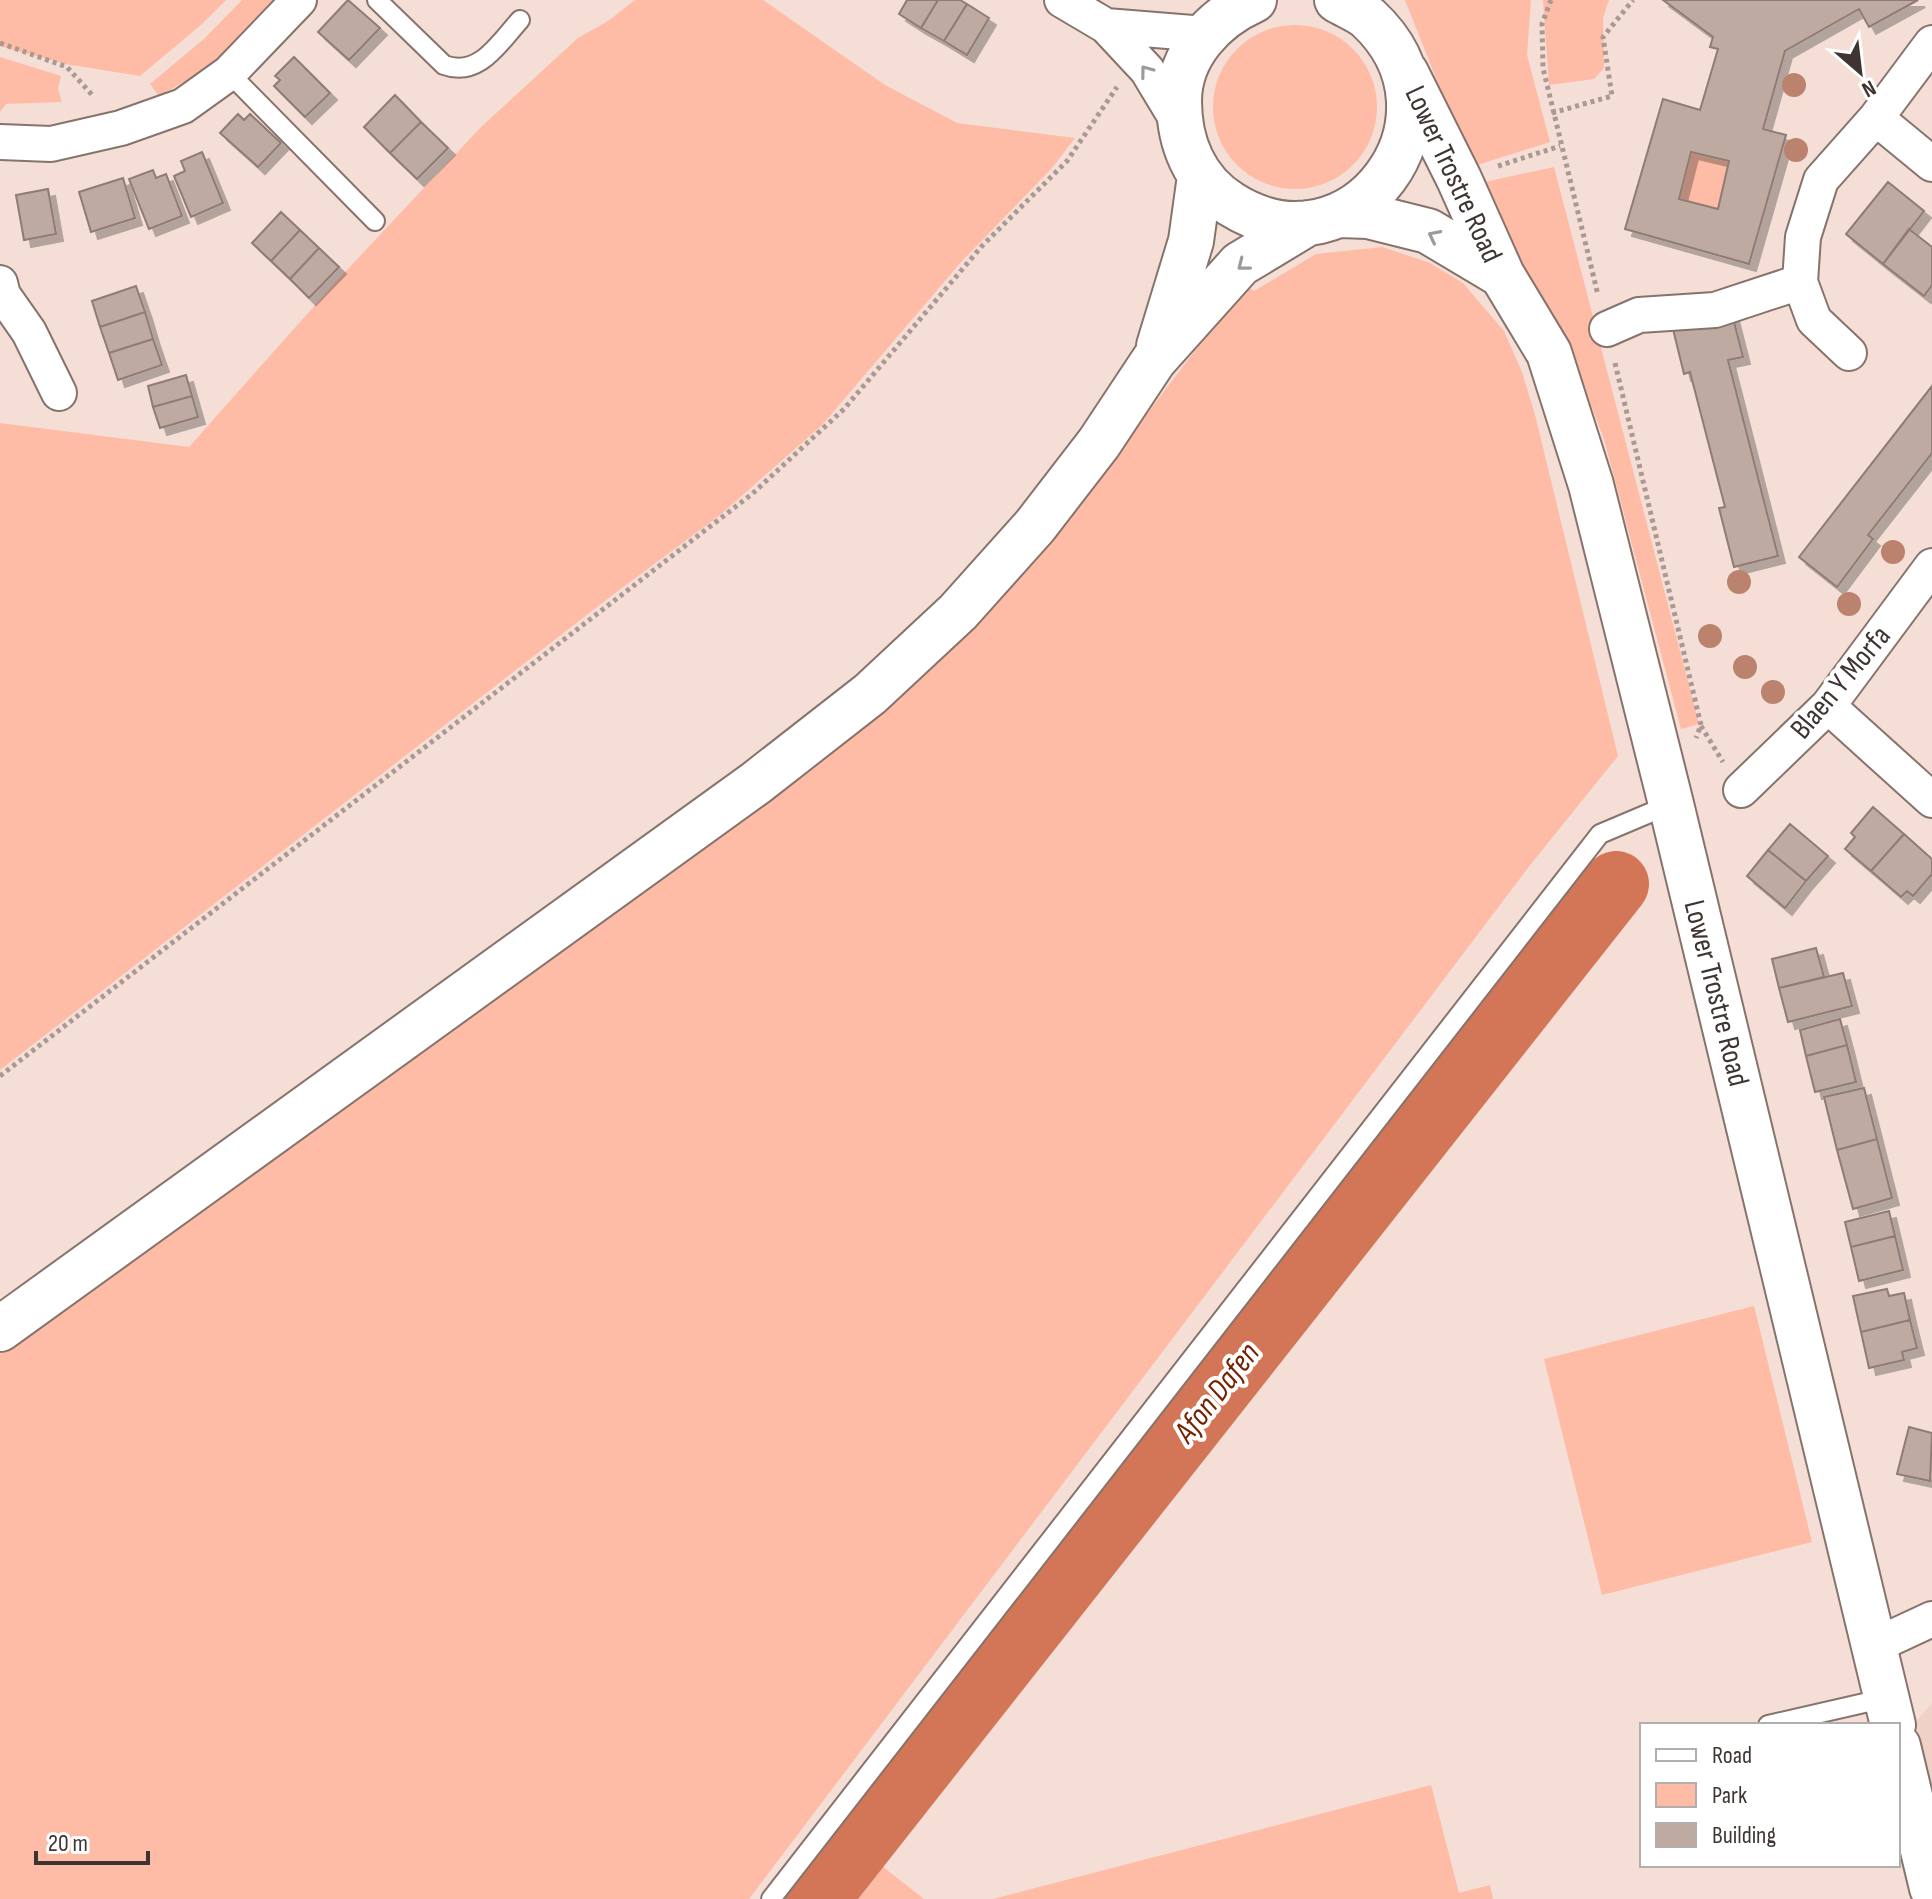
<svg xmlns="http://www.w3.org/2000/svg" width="1932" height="1899" font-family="'Sofia Sans Condensed',sans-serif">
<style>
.built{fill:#efd1c7}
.green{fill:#febca6}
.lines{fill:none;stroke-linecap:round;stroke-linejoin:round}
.river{stroke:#d27657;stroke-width:66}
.building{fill:#bfaaa2;stroke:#8f7b74;stroke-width:2;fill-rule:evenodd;filter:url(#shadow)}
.lane-casing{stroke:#86736c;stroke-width:22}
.street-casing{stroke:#86736c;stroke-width:38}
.secondary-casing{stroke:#86736c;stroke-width:48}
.path{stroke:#aa9993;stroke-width:5;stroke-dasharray:4 4;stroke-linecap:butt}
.lane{stroke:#fff;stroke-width:18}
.street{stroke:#fff;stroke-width:34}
.secondary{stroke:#fff;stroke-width:44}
.tree{fill:#bb836e}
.oneway{stroke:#9e9a98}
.labels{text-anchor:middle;stroke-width:8;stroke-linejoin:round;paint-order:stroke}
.street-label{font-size:30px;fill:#3e3532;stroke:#fff}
.water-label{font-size:32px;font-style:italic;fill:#752200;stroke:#fff}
</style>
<defs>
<filter id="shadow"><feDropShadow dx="7" dy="7" stdDeviation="0" flood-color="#0004"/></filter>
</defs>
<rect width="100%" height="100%" fill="#f4ded6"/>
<!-- built -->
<path class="built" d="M1932,1703V1792L1916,1722Z"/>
<!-- green -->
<path class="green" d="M0,0H226L202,24L140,76L65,64L0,46Z
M242,0H275L208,68L159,96L150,84L205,38Z
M635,0H763L885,85L957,123L1075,138L1052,168L962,261L822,425L720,515L610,597L0,1070V423L189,447L332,286L481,127L578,38L608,21Z
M1405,0H1531L1527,55L1550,142L1471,167Z
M1543,0H1609L1603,18L1604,68L1594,79L1549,85Z
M1213 107a82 82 0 1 1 164 0a82 82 0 1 1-164 0Z
M0,57L61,76L58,89L62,102L6,104L0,112Z
M1691,152L1729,161L1718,209L1679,199Z
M1554,167L1699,724L1681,729L1604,439L1570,351L1522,268L1480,183Z
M1382,247L1430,263L1463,283L1504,331L1522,372L1535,415L1618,756L1531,864L749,1899H0V1354L54,1317L1050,541L1245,285L1254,291L1316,254Z
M1754,1306L1812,1542L1602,1595L1544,1359Z
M1431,1785L1459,1893L1490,1885L1493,1899H993Z
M868,1855L924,1899H833Z"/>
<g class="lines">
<!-- river -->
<path class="river" d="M816,1899L1616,884"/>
</g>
<!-- building -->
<path class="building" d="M348,0L380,28L349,60L318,32Z
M907,0H938L921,28L899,14Z
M938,0H960L967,4L944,41L921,28Z
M1663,0H1918L1869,27L1859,9L1785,51L1763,129L1786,135L1749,264L1625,229L1663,99L1700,110L1718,49L1710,47L1713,37ZM1691,152L1729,161L1718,209L1679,199Z
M967,4L989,18L967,55L944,41Z
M294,57L330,93L305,117L274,86L280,80L275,76Z
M395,95L421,122L390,153L364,127Z
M238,114L244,120L250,114L281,143L258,167L220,133Z
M421,122L448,148L417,179L390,153Z
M202,152L223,203L191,217L174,176L185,171L181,161Z
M153,170L156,178L166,174L182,216L149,229L129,179Z
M123,178L135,218L91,232L79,192Z
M1888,182L1924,211L1883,264L1846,234Z
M48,189L56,234L24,240L16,195Z
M281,212L300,230L271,261L252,243Z
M1909,229L1932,247V285L1924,296L1883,264Z
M300,230L319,248L290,279L271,261Z
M319,248L339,267L309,298L290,279Z
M136,286L145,312L100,327L92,301Z
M1731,310L1743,357L1728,360L1778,556L1734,567L1719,508L1725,507L1690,372L1684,374L1672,325Z
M145,312L153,339L109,353L100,327Z
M153,339L162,365L118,380L109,353Z
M186,375L192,396L153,407L148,386Z
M1932,386V453L1868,535L1873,539L1837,587L1799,557Z
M192,396L198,417L160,428L153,407Z
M1873,807L1904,834L1871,871L1845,849L1855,837L1851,833Z
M1790,824L1828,856L1806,881L1768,850Z
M1904,834L1932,859V874L1913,896L1907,891L1901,897L1871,871Z
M1768,850L1806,881L1785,908L1747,876Z
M1816,948L1824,977L1779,988L1772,959Z
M1843,973L1852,1006L1788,1022L1779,988Z
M1840,1019L1847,1045L1806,1056L1800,1030Z
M1847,1045L1856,1082L1815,1092L1806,1056Z
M1864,1088L1877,1139L1837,1150L1824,1097Z
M1877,1139L1892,1198L1853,1209L1837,1150Z
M1889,1211L1895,1236L1851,1247L1845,1222Z
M1895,1236L1903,1270L1859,1281L1851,1247Z
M1887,1289L1889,1296L1904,1293L1910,1320L1861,1332L1853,1296Z
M1910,1320L1917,1348L1902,1352L1904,1360L1869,1368L1861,1332Z
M1909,1427L1932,1433L1930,1481L1897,1474Z"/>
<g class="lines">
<defs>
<path id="lane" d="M377,0L444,65C479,78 499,43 520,20
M229,73L375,221
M1768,1725L1886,1698
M771,1899L1600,834L1671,804"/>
<path id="street" d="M1062,0L1106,26L1147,70L1179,123
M1106,26L1205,34
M1876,118L1932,43
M0,142L51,144L121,128L183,106L229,73L299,0
M0,283L3,295L29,332L59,393
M1607,329L1639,315L1715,310L1800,282
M1849,353L1814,320L1800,282L1803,237L1821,180L1876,118L1932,164
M1828,706L1932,800
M1741,790L1828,706L1932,566
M1874,1646L1932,1619"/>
<path id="secondary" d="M1254,0C1214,18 1179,54 1179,101C1179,142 1194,181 1231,204C1353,281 1475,117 1368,18C1360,11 1347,6 1337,0
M1406,73L1459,179L1502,275L1549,353L1591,485L1671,804L1893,1725
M1340,215L1368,216L1428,231L1502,275
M1159,346L1191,241L1200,176
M0,1329L756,783L870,694L958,612L1035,526L1099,443L1154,360L1240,264L1308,223
M1898,1746L1932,1888"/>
</defs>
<!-- lane casing -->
<use href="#lane" class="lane-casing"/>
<!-- street casing -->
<use href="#street" class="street-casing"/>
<!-- secondary casing -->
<use href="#secondary" class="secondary-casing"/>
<!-- path -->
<path class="path" d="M1551,0L1542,24L1543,68L1598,295
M0,43L67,67L94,97
M1552,113L1612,96L1603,37L1633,0
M1498,166L1560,146
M1615,363L1701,725L1696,738
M1701,726L1723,762
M0,1076L752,494L844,409L982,246L1067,161L1117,87"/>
<!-- lane -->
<use href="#lane" class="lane"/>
<!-- street -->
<use href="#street" class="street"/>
<!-- secondary -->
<use href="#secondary" class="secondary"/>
</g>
<!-- trees -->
<g class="tree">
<circle cx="1794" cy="85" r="12"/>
<circle cx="1796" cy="150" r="12"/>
<circle cx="1893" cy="552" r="12"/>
<circle cx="1739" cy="582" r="12"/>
<circle cx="1849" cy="604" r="12"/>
<circle cx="1710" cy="636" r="12"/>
<circle cx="1745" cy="667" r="12"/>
<circle cx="1773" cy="692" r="12"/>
</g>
<!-- one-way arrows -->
<defs><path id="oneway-chevron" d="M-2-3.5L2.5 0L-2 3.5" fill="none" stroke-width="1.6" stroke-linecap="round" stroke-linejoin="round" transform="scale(2)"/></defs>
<g class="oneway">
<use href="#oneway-chevron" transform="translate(1146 71) rotate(-127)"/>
<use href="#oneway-chevron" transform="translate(1434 236) rotate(-153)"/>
<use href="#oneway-chevron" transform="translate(1243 265) rotate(142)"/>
</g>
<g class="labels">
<!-- street labels -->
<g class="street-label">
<text transform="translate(1454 174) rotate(65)" y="10">Lower Trostre Road</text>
<text transform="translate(1840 682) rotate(-50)" y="10">Blaen Y Morfa</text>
<text transform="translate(1717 993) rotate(76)" y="10">Lower Trostre Road</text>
</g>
<!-- water labels -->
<g class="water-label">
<text transform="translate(1216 1392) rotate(-52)" y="11">Afon Dafen</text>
</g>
</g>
<!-- legend -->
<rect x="1640" y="1723" width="260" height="144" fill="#ffffff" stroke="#b2aead" stroke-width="2"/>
<rect x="1656" y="1749" width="40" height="12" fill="#ffffff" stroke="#b2aead" stroke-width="2"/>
<text x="1712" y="1763" font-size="24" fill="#3e3532">Road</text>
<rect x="1656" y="1783" width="40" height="24" fill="#febca6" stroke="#b2aead" stroke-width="2"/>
<text x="1712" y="1803" font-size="24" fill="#3e3532">Park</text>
<rect x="1656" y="1823" width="40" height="24" fill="#bfaaa2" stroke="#b2aead" stroke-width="2"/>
<text x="1712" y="1843" font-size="24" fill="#3e3532">Building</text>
<!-- north arrow -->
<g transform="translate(1860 72) rotate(152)" stroke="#ffffff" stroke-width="6" paint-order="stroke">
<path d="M0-6L14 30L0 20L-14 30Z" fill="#3e3532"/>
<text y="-12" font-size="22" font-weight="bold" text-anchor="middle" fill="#3e3532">N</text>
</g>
<!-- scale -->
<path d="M36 1851v12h112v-12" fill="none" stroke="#3e3532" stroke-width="4"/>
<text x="48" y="1851" font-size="24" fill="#3e3532" stroke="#ffffff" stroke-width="6" paint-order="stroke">20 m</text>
</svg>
